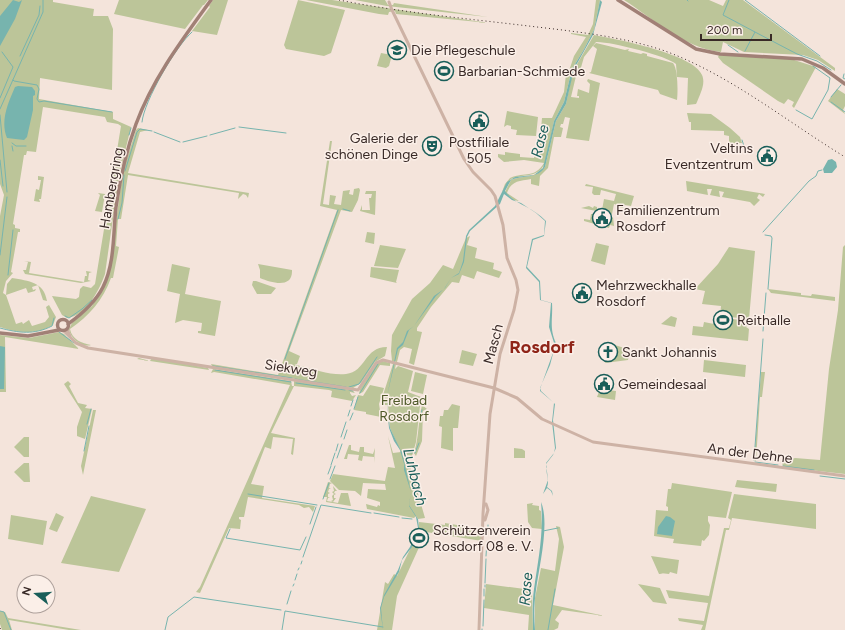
<svg xmlns="http://www.w3.org/2000/svg" width="845" height="630" font-family="Figtree,sans-serif">
<style>
.green{fill:#bcc599}
.water{fill:#77b4ae}
.lines{fill:none;stroke-linecap:round;stroke-linejoin:round}
.stream{stroke:#77b4ae;stroke-width:1}
.tertiary{stroke:#cdb2a5;stroke-width:3}
.secondary{stroke:#a18076;stroke-width:3.5}
.rail{stroke:#392a27;stroke-width:1;stroke-dasharray:1 3;stroke-linecap:butt}
.tertiary-bridge{stroke:#cdb2a5;stroke-width:3}
.labels{text-anchor:middle;stroke-width:3;stroke-linejoin:round;paint-order:stroke}
.poi-label{font-size:14px;fill:#392a27;stroke:#fbefe8;text-anchor:start}
.street-label{font-size:14px;fill:#392a27;stroke:#fbefe8}
.park-label{font-size:14px;fill:#4e5928;stroke:#fbefe8}
.water-label{font-size:15px;font-style:italic;fill:#195e59;stroke:#fbefe8}
.district-label{font-size:18px;font-weight:bold;fill:#8f2418;stroke:#fbefe8}
</style>
<rect width="100%" height="100%" fill="#f4e4db"/>
<!-- green -->
<path class="green" d="M0,0H53V2L94,9L93,16H108L113,29L112,90L40,78L39,99L113,112V119L131,127L119,176L105,274C99,291 86,316 67,318L62,315L52,296L76,299L79,297L80,289L83,286L91,288L95,284L121,126L118,124L107,122L105,117L43,107L36,152L27,151L26,155H24L13,224L15,225V228L20,229V232H18L11,272L13,273L6,281L3,293L6,295L7,284L12,278C29,281 44,282 47,301L43,300L38,285L32,287L33,290L36,289L35,291L28,293L26,288L6,295L16,324L22,322L23,324L29,320L32,326L45,322L49,317L46,307L49,305L56,317L53,325C37,335 17,333 0,327V216L4,195L0,184Z
M119,0H208L204,5H203L185,29L114,14Z
M213,0H228L217,35L192,31L210,7L209,6Z
M298,0L345,10L331,53L324,56L286,49L284,45Z
M306,0H332L489,23L396,14L395,11L389,12L388,15L379,14Z
M355,0H385L388,5H393L394,3L488,17L387,6Z
M596,0H600L594,30L583,51L572,69L564,102L554,121L545,163C538,179 524,173 511,179L502,192L505,184L510,178C526,171 534,179 544,163L524,160L504,162L498,157V154L505,155V152L520,154V157L534,158L535,153H539L542,118H552L564,92L566,74H568L574,56L586,37L571,34V33L588,35L593,24Z
M624,0H709L723,6L726,0H743L835,68V71L818,60L803,55L744,52L723,42L721,52C684,48 655,20 624,0Z
M594,35C616,39 694,54 702,75C706,84 700,94 697,102L696,104L687,105L688,78L677,77L676,64C668,56 608,41 596,42L584,57L580,71L578,72L573,71Z
M596,43L625,50L629,49L628,51L641,54L643,53L647,54V56L673,63C678,69 678,92 677,100L660,94L658,90L589,73L591,72L597,49L593,46Z
M381,53L392,55L389,66L386,68L377,66Z
M719,55L791,59L816,67L794,108L792,106L794,102L788,99L784,104L778,101L723,63L718,57Z
M572,75L576,76L571,97L579,98V96H577L578,89L589,93L590,84L587,81L588,79L600,83L589,141L566,138L570,118L565,117L563,124H561L560,127L563,128L561,137H554L548,168L540,176L539,186L531,184V179C519,181 511,181 507,193L519,201L513,200L505,192L511,180C523,175 536,179 545,167L556,121L566,104Z
M837,89L845,94V106L843,110L845,114L828,101Z
M507,111L538,117L536,136L516,135L517,130L511,129V126L507,125L504,127Z
M687,113L711,114L730,128L740,137L742,143H729V136L724,135V131L691,130V122H689Z
M138,128L148,130L140,132L128,173L249,193L248,198L246,195L243,194L238,199L239,193L128,175L121,219H118L116,246L119,247L113,278H111C103,300 89,316 70,329C72,340 82,343 91,345C83,348 70,339 69,329L72,323L92,306L108,278L123,171L136,130Z
M330,141H332L323,204L329,205L330,195L336,196L334,204L341,205L343,191L350,190L349,194L353,195L354,189L359,188L360,190L358,200L352,212L341,210L289,351L300,356L297,364H294L300,366C314,369 332,376 346,374C366,372 364,347 387,347L385,356L375,362L361,383L353,388L212,366L211,364L278,375L337,210L320,206Z
M38,176L44,177L41,199H39L40,202L34,201L36,189L39,190L41,180H38Z
M686,181L765,194L763,197L759,194L757,198L760,200L754,206L750,202L722,197L724,192L719,191L720,197L710,195L712,189H707L708,195L687,191Z
M586,184L634,196L631,206L625,205L623,208L617,207V205L614,204L612,214L581,208L589,206L593,208L594,206L597,207V209L602,210L604,199L614,201L616,194L601,190L600,195H594L592,193L593,187L585,186Z
M366,191H376L375,215L360,211L362,205V210H370L369,198H371L372,194H365Z
M98,193L105,194L102,212L95,211L100,195Z
M591,214H595L594,222L607,224L613,217L614,226L610,225L609,228L584,221V219L590,220Z
M367,232L375,233L374,244L365,242Z
M470,236L467,245L477,248L475,258L494,263L493,269L502,272L499,278L477,271L474,279L462,275L459,283L452,282L431,307L417,328V331L422,332L414,365L409,363L412,349L404,347L400,350L397,362L392,361L391,351L392,335L412,299L430,283L443,265L453,269L466,238Z
M596,243L609,246L605,265L591,261Z
M380,245L406,249L398,268L374,266Z
M845,245V474L783,467L782,462L795,458L820,460L829,369L838,310L843,247Z
M729,247L755,251L749,319L720,316L721,306L702,304L705,291L695,289L718,264Z
M24,261L31,262L29,273L84,282L85,276H87L86,271L92,272L89,273L88,280L91,281L81,283L25,274L23,270H26L28,262Z
M172,264L190,268L185,294L221,301L215,336L198,333V331H201L202,323L183,320L175,323L180,294L167,291Z
M258,264L292,270C293,289 272,283 260,278V270Z
M371,267L399,270L396,282L397,283L370,277Z
M253,281H256L276,288L271,294H257L252,285Z
M768,289L801,293V295L811,296L812,294L835,297V301L771,293Z
M671,316L677,318L675,327L661,324Z
M732,319L749,321L746,327L749,329L748,341L692,335L693,326L703,327L704,322L719,325L721,329L722,324L730,326Z
M59,332L64,334L79,349L5,337L6,392H0V335L29,338Z
M612,344L630,350L628,360L605,363L613,348Z
M462,350L477,354L473,366L459,363Z
M139,358L150,361L152,358L208,368L209,370L137,359Z
M704,360L746,365L745,377L703,372Z
M382,361L390,363V366L380,365L363,392L359,394L360,389L377,363Z
M393,364H396L395,369L398,366L413,371L408,392L421,397L416,442L412,456L407,455L425,518L418,519L416,516L414,518L367,509L366,504L377,507L378,505L380,506V502L367,498L368,489L386,490L385,484L363,483L361,496L355,491L339,490L330,481L333,474L385,481L388,467L395,468L388,436L393,453L401,452L390,428L388,405H385L383,395Z
M213,369L291,381L292,386H294V381L352,390L355,393L350,392V393L352,396L356,395L352,401L331,397L332,391L329,390L294,386L271,433L295,438L293,455L291,454L293,439L273,437L271,449L265,447L251,484L264,486L262,498L315,506L313,512L309,507L304,508L299,505L248,497L244,517H239V519L241,520L240,529L229,528L200,593L196,592L200,587L290,385L214,372L211,373Z
M415,372L427,375L423,394L411,391Z
M761,372H765L762,397H760L756,461L754,460Z
M68,381L71,384L69,386L78,403L87,405L85,408L92,409L85,439L77,436V427L82,412L64,384Z
M370,385L384,388L379,404L381,417L366,414V412L354,410L358,395L363,396Z
M600,389L616,391L615,400L597,397Z
M452,404L460,406L458,428H453V451L441,448L442,427L439,426L440,416H443L444,410H448Z
M422,405L427,409L423,411L422,441L416,456L414,453C419,438 418,421 422,405Z
M93,410H96L83,475L81,466Z
M24,437H29V457H24L14,447Z
M349,445H351V450L359,452L360,447H364V452L373,454L375,448L374,463V457L363,456L362,461L358,460L359,455L348,454L347,459H344Z
M514,448L522,449L525,451V458H514Z
M24,463H29L30,482H24L14,472Z
M737,480L777,484L776,492L735,487Z
M328,482L332,483L330,484L329,488L331,489H329L328,492L330,493L328,494V497H330L328,498L327,501L333,502L331,501L333,500L332,496L334,494L332,492L334,491L333,486L337,491H335L334,493L336,494L334,495V498H336L333,502L338,503L341,493H348L351,506L326,502L327,497H323Z
M672,483L732,492L726,518L708,516V521L710,525L709,535L704,541L702,540L701,546L673,543L674,539L654,536L656,510L668,511V507L666,506L668,489H671Z
M734,494L816,504V529L732,518L729,530H726L705,630H701L703,625L679,621L678,618L704,621L708,603L669,598L666,590L709,596L724,528H729L731,520L728,518Z
M91,496L146,509L119,572L61,563Z
M533,503L532,505L539,506V510L541,511L542,529L532,528L528,522L527,504Z
M56,513L64,517L57,532L49,529Z
M11,515L47,521L43,545L8,539Z
M419,522L445,525V523L481,529L482,541L426,532L397,596L392,630H377L385,582L388,584L394,574L397,576L398,574L418,533Z
M556,526L560,527L564,547L553,605L605,616L562,610L555,620L559,623L558,628L554,630H535V598L541,568L555,571L559,539Z
M651,556L679,560L677,574L670,572L669,574L660,573L663,574H659Z
M486,584L532,590L533,630H528L529,615L484,608Z
M638,584L660,588L667,604L653,602Z
M0,611L5,612L8,618L81,630H69L9,620L12,630H2L0,624Z"/>
<!-- water -->
<path class="water" d="M13,0L19,2L22,0L15,19L0,46V16Z
M600,0L602,2L593,35L574,69L566,104L556,121L545,167C538,179 522,175 511,180L505,191C515,205 532,206 546,221L544,236L533,240L527,267L540,281L541,300L552,303C553,319 549,328 556,343L555,346L549,327L551,303L540,300L539,282L526,268L532,239L544,235L545,221L536,213L521,203L512,200L504,194L500,204L470,231L467,237L464,262L459,274L451,278L445,288L436,296L414,326L409,330L403,345L398,349L387,396L388,413L390,428L402,453L411,492L409,505L418,519L419,528L412,547L402,560L399,572L384,597L381,608L383,630L380,608L384,595L398,570L403,557L412,544L418,528L416,517L409,506L411,492L404,470V464L400,450L394,441L389,428L388,418L387,396L397,348L403,342L407,331L414,326L434,296L444,289L451,278L459,273L463,261L466,236L469,230L495,206L507,182L515,177L534,175L543,168L554,121L564,102L572,69L583,51L594,30Z
M18,86L32,87L35,91V95L33,96V110L27,137L24,140L7,138C0,121 8,103 15,87Z
M832,159L836,162L837,167L832,173H824L823,169L828,160Z
M0,346L5,347L4,389H0Z
M554,350L550,365L540,388L541,391L555,404L553,420L556,448L553,455L546,464L547,467C545,473 550,480 547,487L552,491L553,496L551,491L547,488L543,494L548,480L546,463L554,453L555,448L552,422L554,403L540,391V389Z
M541,502C550,523 539,567 536,590C534,603 534,617 535,630H533C533,616 532,603 534,589C538,560 544,533 541,502Z
M666,516L670,517L675,521L672,536L657,534L658,527Z"/>
<g class="lines">
<!-- stream -->
<path class="stream" d="M687,0L688,1
M729,0L723,15L755,32L745,51
M745,0L820,56
M755,32L797,54L817,61L831,70
M728,45L738,52
M20,56L39,15L40,6
M844,74L843,78L845,79
M13,80L14,81L37,85L39,89L37,99L39,102L44,101L112,112
M831,97L841,85
M0,98L13,67L2,52
M831,102L845,112
M0,109L43,12V0
M796,110L812,119L828,90L830,78L813,66
M0,115L7,192
M142,122C144,101 176,46 192,32
M239,127L286,133
M154,132L180,142
M129,135L131,128
M210,135L235,128
M742,140L746,152
M183,142L207,136
M12,143L16,146H26
M12,146L13,151
M0,160L3,186
M125,171L137,132L140,129L152,131
M343,209L350,211
M118,219L122,203L124,175
M763,232L809,181L816,176L818,171L822,170
M765,235L771,236L772,238L768,289
M0,255L7,197
M8,275L13,230
M65,316L69,318L82,309L92,300
M0,328C19,333 34,335 52,326L54,318
M763,331L766,293
M59,332L74,343
M285,359L338,210
M213,366L292,378
M215,370L291,382
M295,379L346,387
M296,383L345,390
M349,387L359,384L377,357
M349,390L353,391
M360,393L378,364
M351,406L353,400
M354,409L358,397
M421,414L422,410
M348,416L350,410
M350,420L353,413
M87,424L91,409
M341,437L346,422
M344,439L347,430
M84,451L89,426
M336,451L338,444
M401,452L412,453
M415,453L419,443
M337,458L342,444
M754,460L763,339
M755,462L778,465
M331,465L335,453
M783,466L814,470
M328,474L331,466
M820,476L845,479
M330,479L335,466
M248,494L317,505
M323,499L329,483
M374,513L399,517
M402,518L412,519
M310,524L316,507
M230,529L226,538L300,550L306,537
M488,530V525
M543,531L558,528
M411,546L417,532
M486,556L487,542
M303,557L321,505L371,513
M301,564L302,561
M298,570L299,568
M295,580L297,574
M485,583L486,559
M293,586L294,584
M485,587V585
M484,596V589
M287,604L291,591
M0,611L4,612L11,630
M483,626L484,600
M165,630L168,617L194,597L281,610
M282,630L285,611L383,627
M482,630V629
M548,630L555,589"/>
<!-- tertiary -->
<path class="tertiary" d="M392,10L464,159L473,172L491,190L495,196L503,225L507,258L516,280L518,290L514,310L500,354L490,414L483,514L479,630
M67,329L70,336
M64,331L76,343L88,348L358,390L376,363L383,360L494,388L517,398L542,419L593,442L845,476
M485,520L488,510L486,504"/>
<!-- secondary -->
<path class="secondary" d="M618,0L696,49L720,54L802,59L823,68L845,84
M57.5 325a5.5 5.5 0 1 1 11 0a5.5 5.5 0 1 1-11 0Z
M68,324C82,314 95,303 103,287C115,263 113,233 116,207C120,179 126,151 136,124C153,78 182,40 211,0
M0,333L28,336L59,330"/>
<!-- rail -->
<path class="rail" d="M339,0C404,13 471,19 537,27C580,32 624,37 665,51C730,75 786,121 845,157
M0,628L1,630"/>
<!-- tertiary-bridge -->
<path class="tertiary-bridge" d="M389,2L392,10"/>
</g>
<!-- icons -->
<defs>
<symbol id="university-ring" viewBox="-11 -11 22 22"><circle r="9.5" fill="#fbefe8" stroke="#195e59" stroke-width="1.5"/><path d="M0-5L7-2L0 1L-7-2ZM-4 1L0 2.5L4 1V4Q0 6-4 4Z" fill="#195e59"/></symbol>
<symbol id="stadium-ring" viewBox="-11 -11 22 22"><circle r="9.5" fill="#fbefe8" stroke="#195e59" stroke-width="1.5"/><path d="M0-5a6.5 5 0 1 0 0 10a6.5 5 0 1 0 0-10ZM-3.5-1.8h7v3.6h-7Z" fill="#195e59"/></symbol>
<symbol id="civic-ring" viewBox="-11 -11 22 22"><circle r="9.5" fill="#fbefe8" stroke="#195e59" stroke-width="1.5"/><path d="M-.6-6.5H3V-4.5H.6V-3L4-1V1h2V6H-6V1h2V-1L-.6-3ZM-1.2 2.5V6h2.4V2.5Z" fill="#195e59"/></symbol>
<symbol id="theatre-ring" viewBox="-11 -11 22 22"><circle r="9.5" fill="#fbefe8" stroke="#195e59" stroke-width="1.5"/><path d="M-5-5.5Q0-4 5-5.5V0Q5 5 0 6Q-5 5-5 0ZM-3.3-2.5H-1v1.5H-3.3ZM1-2.5H3.3v1.5H1ZM-2.8 1Q0 5.5 2.8 1Z" fill="#195e59"/></symbol>
<symbol id="church-ring" viewBox="-11 -11 22 22"><circle r="9.5" fill="#fbefe8" stroke="#195e59" stroke-width="1.5"/><path d="M-1.2-6h2.4v3.5h3.3v2.4h-3.3V6h-2.4V-.1h-3.3v-2.4h3.3Z" fill="#195e59"/></symbol>
</defs>
<g fill-rule="evenodd">
<use href="#university-ring" x="386" y="39" width="22" height="22"/>
<use href="#stadium-ring" x="433" y="60" width="22" height="22"/>
<use href="#civic-ring" x="468" y="110" width="22" height="22"/>
<use href="#theatre-ring" x="421" y="135" width="22" height="22"/>
<use href="#civic-ring" x="756" y="145" width="22" height="22"/>
<use href="#civic-ring" x="591" y="207" width="22" height="22"/>
<use href="#civic-ring" x="571" y="282" width="22" height="22"/>
<use href="#stadium-ring" x="712" y="309" width="22" height="22"/>
<use href="#church-ring" x="597" y="341" width="22" height="22"/>
<use href="#civic-ring" x="593" y="373" width="22" height="22"/>
<use href="#stadium-ring" x="408" y="527" width="22" height="22"/>
</g>
<g class="labels">
<!-- poi labels -->
<g class="poi-label">
<text x="411" y="55">Die Pflegeschule</text>
<text x="458" y="76">Barbarian-Schmiede</text>
<text x="418" y="143" text-anchor="end">Galerie der<tspan x="418" dy="16">schönen Dinge</tspan></text>
<text x="479" y="147" text-anchor="middle">Postfiliale<tspan x="479" dy="16">505</tspan></text>
<text x="753" y="153" text-anchor="end">Veltins<tspan x="753" dy="16">Eventzentrum</tspan></text>
<text x="616" y="215">Familienzentrum<tspan x="616" dy="16">Rosdorf</tspan></text>
<text x="596" y="290">Mehrzweckhalle<tspan x="596" dy="16">Rosdorf</tspan></text>
<text x="737" y="325">Reithalle</text>
<text x="622" y="357">Sankt Johannis</text>
<text x="618" y="389">Gemeindesaal</text>
<text x="433" y="535">Schützenverein<tspan x="433" dy="16">Rosdorf 08 e. V.</tspan></text>
</g>
<!-- street labels -->
<g class="street-label">
<text transform="translate(111 188) rotate(-80)" y="5">Hambergring</text>
<text transform="translate(493 344) rotate(-75)" y="5">Masch</text>
<text transform="translate(291 368) rotate(9)" y="5">Siekweg</text>
<text transform="translate(750 453) rotate(7)" y="5">An der Dehne</text>
</g>
<!-- park labels -->
<g class="park-label">
<text x="404" y="405">Freibad<tspan x="404" dy="16">Rosdorf</tspan></text>
</g>
<!-- water labels -->
<g class="water-label">
<text transform="translate(540 141) rotate(-76)" y="5">Rase</text>
<text transform="translate(415 477) rotate(76)" y="5">Luhbach</text>
<text transform="translate(526 589) rotate(-85)" y="5">Rase</text>
</g>
<!-- district labels -->
<g class="district-label">
<text x="542" y="353">Rosdorf</text>
</g>
</g>
<!-- north arrow -->
<g transform="translate(36 594) rotate(287)"><circle r="19" fill="#fbefe8" stroke="#ada09b"/>
<path d="M0-3L7 15L0 10L-7 15Z" fill="#195e59"/>
<text y="-6" font-size="11" font-weight="bold" text-anchor="middle" fill="#392a27">N</text>
</g>
<!-- scale -->
<path d="M701 34v6h70v-6" fill="none" stroke="#392a27" stroke-width="2"/>
<text x="707" y="34" font-size="12" fill="#392a27" stroke="#fbefe8" stroke-width="3" paint-order="stroke">200 m</text>
</svg>
